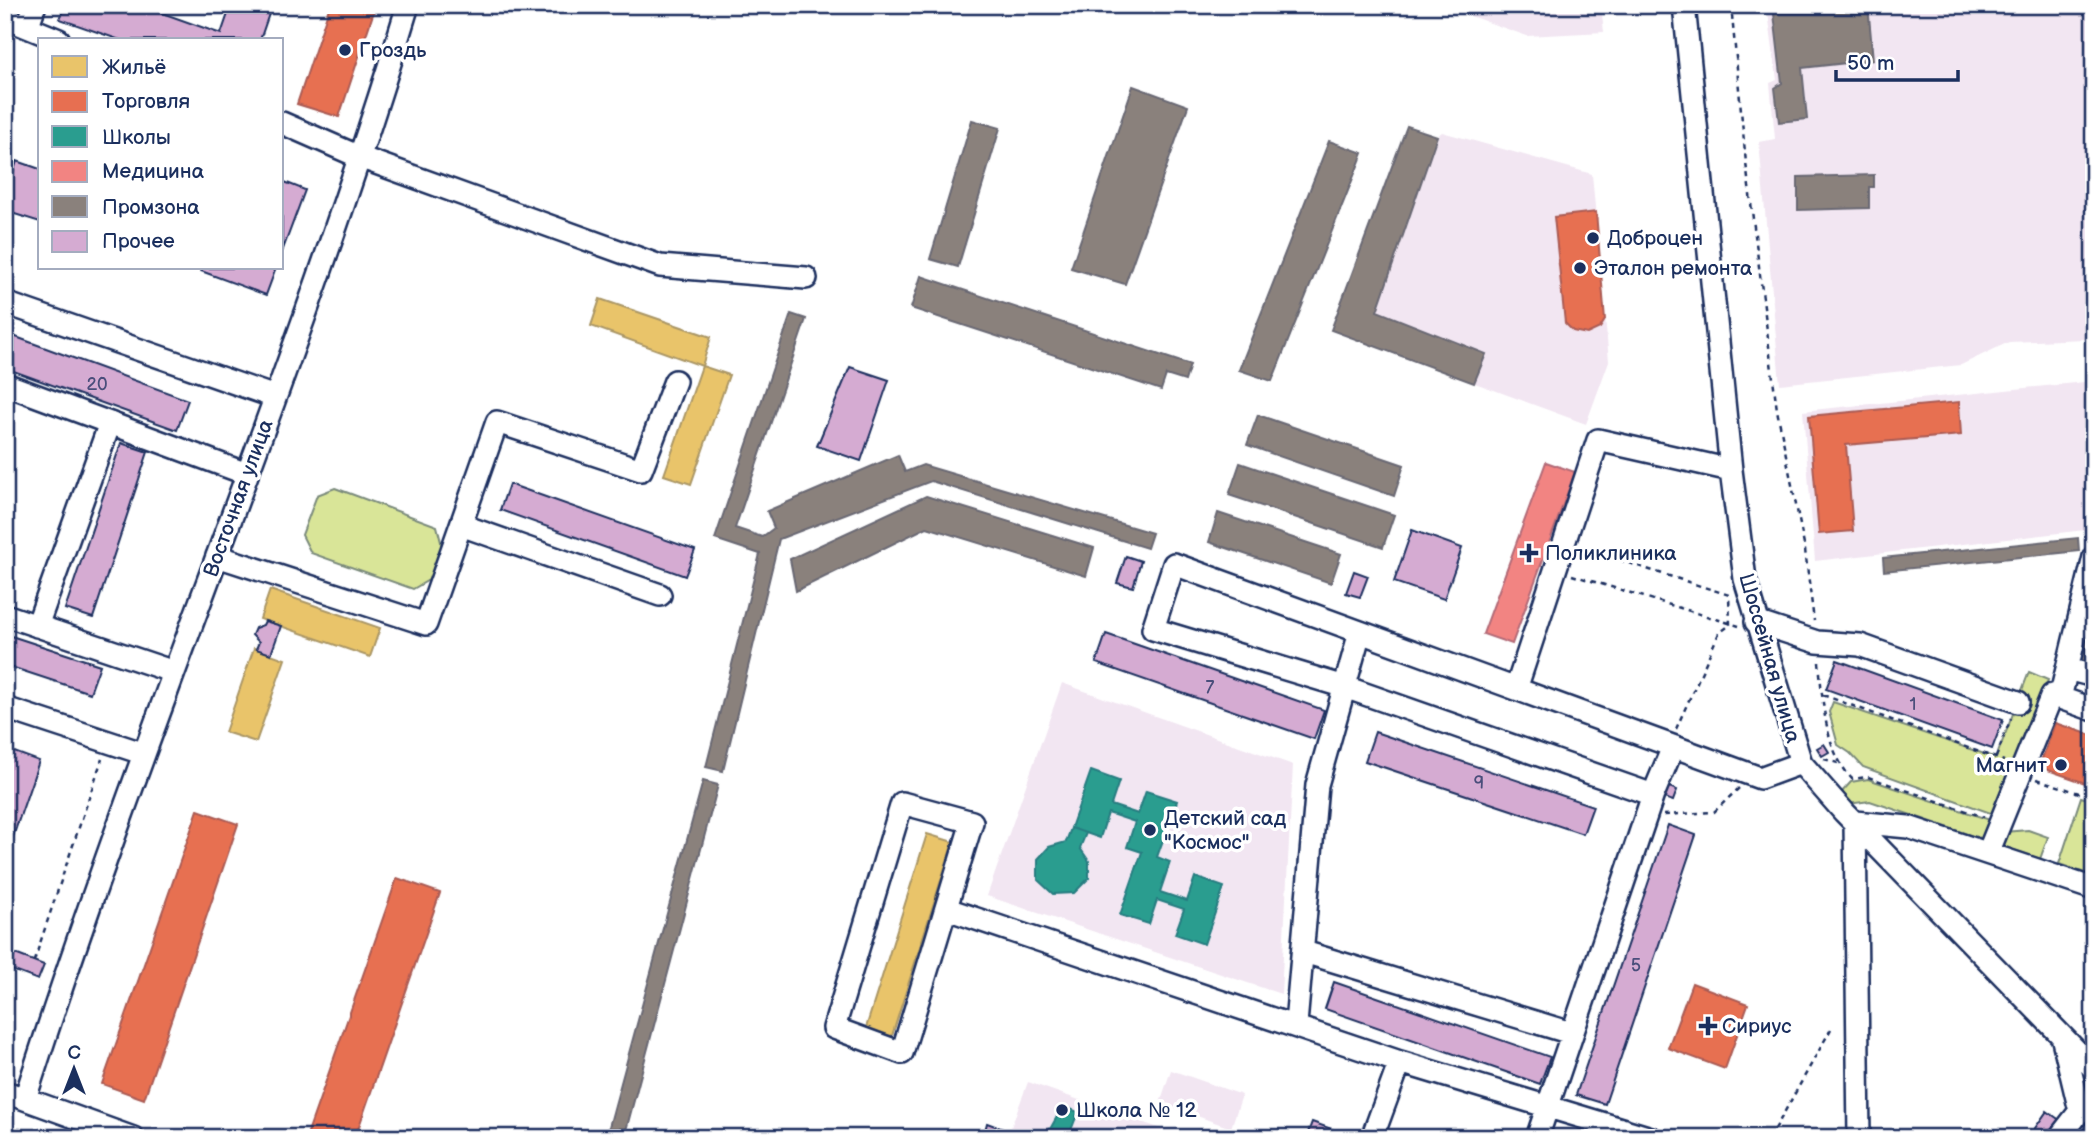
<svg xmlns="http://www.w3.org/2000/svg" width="2099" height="1143" font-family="'Balsamiq Sans',sans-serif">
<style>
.built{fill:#f2e6f2}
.green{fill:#d9e598;stroke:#7a8a7b;stroke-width:2}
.homes{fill:#e9c46a;stroke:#ab9766;stroke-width:2}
.shops{fill:#e76f51;stroke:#aa5c55;stroke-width:2}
.schools{fill:#2a9d8f;stroke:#267c80;stroke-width:2}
.health{fill:#f28482;stroke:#b26a77;stroke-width:2}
.industry{fill:#8a817c;stroke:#696873;stroke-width:2}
.building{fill:#d5abd2;stroke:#1b2f5e;stroke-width:2}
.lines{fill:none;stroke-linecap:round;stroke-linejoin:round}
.minor-casing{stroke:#1b2f5e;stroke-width:26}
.path{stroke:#1b2f5e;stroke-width:2.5;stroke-dasharray:5 5;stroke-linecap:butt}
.minor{stroke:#fff;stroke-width:21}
.poi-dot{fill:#1b2f5e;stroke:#fff;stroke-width:2.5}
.labels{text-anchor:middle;stroke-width:7;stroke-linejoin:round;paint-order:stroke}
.number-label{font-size:18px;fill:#4a4e7b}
.poi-label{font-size:21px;fill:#1b2f5e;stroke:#fff;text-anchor:start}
.street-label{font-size:21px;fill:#1b2f5e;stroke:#fff}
</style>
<rect width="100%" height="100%" fill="#fff"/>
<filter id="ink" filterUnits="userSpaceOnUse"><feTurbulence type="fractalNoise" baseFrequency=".0143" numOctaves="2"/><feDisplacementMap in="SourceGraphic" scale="14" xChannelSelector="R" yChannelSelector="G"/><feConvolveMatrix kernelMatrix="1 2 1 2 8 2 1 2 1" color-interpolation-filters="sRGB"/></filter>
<g filter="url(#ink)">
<!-- built -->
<path class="built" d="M1439,5H1601L1604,32L1527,36Z
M1767,5H2094V330L2085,339L2009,342L1961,365L1780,384L1759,142L1775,139L1770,83L1777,80Z
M1407,126L1437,136L1442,132L1592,174L1609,361L1586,424L1331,330Z
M2094,381V529L1815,561L1803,411Z
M1062,683L1293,765L1281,994L987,896Z
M1171,1070L1242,1095L1231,1128L1160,1103Z
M1028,1082L1187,1138H1007Z"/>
<!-- green -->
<path class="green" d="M335,488L437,526L442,546L432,578L413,589L311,553L302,535L317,495Z
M2029,672L2048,680L1996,815L1863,767L1850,753L1838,745L1829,712L1833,702L1996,758Z
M1868,779L1993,821L1982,839L1870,801L1848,804L1840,794L1851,782Z
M2081,797L2094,801V856L2088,874L2059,864Z
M2028,830L2048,837L2040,859L1999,845L2004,832Z"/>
<!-- homes -->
<path class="homes" d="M600,299L711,337L702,366L591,326Z
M702,366L729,375L691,484L664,475Z
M270,590L380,628L370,657L260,619Z
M254,648L285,659L256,742L225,732Z
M927,834L953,842L891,1039L865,1031Z"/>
<!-- shops -->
<path class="shops" d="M330,5H376L339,117L297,104Z
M1596,212L1605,320L1600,328L1587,334L1573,331L1565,323L1554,217Z
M1959,402L1961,435L1846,445L1853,531L1819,534L1809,416Z
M2055,723L2094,736V786L2039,767Z
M198,810L238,824L144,1099L102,1084Z
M397,878L440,893L355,1138H306Z
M1692,983L1748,1004L1725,1069L1668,1048Z"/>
<!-- schools -->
<path class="schools" d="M1091,771L1119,781L1111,805L1138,814L1146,791L1177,801L1157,857L1170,862L1160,892L1187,901L1195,877L1224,887L1204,944L1175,934L1184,909L1157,900L1149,924L1120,915L1142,852L1127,847L1135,822L1108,813L1100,838L1071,828Z
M1071,828L1086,833L1080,848L1089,861V878L1074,893L1053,894L1038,880V859L1049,847L1066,842Z
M1063,1106L1078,1112L1068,1138H1045Z"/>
<!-- health -->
<path class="health" d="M1546,462L1575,472L1512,644L1483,634Z"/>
<!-- industry -->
<path class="industry" d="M1773,5H1868L1873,60L1802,68L1807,119L1779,122L1775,88L1782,83Z
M1133,86L1188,106L1125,284L1071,268Z
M972,120L1000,128L958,267L930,259Z
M1407,126L1437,136L1377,311L1486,354L1474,383L1331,330Z
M1329,141L1363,153L1272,381L1239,370Z
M1874,175V187H1869V208L1798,210V177Z
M921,276L1190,365L1185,381L1166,375L1161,390L911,308Z
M791,314L806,319L735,528L762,537L774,528L767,511L898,455L905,472L923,465L1152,533L1147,548L931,481L779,539L723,771L706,767L760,554L715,539Z
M1258,415L1404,465L1394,496L1247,445Z
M1240,463L1394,515L1383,547L1229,495Z
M926,496L1094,548L1086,576L927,527L796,591L790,559Z
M1218,513L1341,554L1331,583L1209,542Z
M2078,538L2079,551L1884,571L1883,558Z
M2094,585V669L2073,663Z
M703,781L718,785L624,1138H606Z"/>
<!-- building -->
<path class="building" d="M65,5H140L221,34L231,5H272L260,40H120L60,19Z
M17,161L40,169V222L5,211V197Z
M282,181L305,190L282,252Z
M203,268H276L266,295L201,271Z
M5,333L188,400L177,430L5,368Z
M850,367L889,380L861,461L817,446Z
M121,443L148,452L93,618L65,609Z
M509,484L695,550L685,576L500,510Z
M1412,530L1462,548L1444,599L1394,582Z
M1126,556L1141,561L1133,587L1117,583Z
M1354,571L1368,576L1360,597L1346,593Z
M265,621L281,626L271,654L256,649L259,642L252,635L255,628L263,625Z
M5,634L100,665L90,693L5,665Z
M1106,634L1324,710L1314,739L1096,663Z
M1837,660L2003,720L1992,749L1826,689Z
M1375,732L1593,806L1583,834L1365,761Z
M1824,744L1829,752L1822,756L1817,748Z
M6,749L39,761L5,860V751Z
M1664,785L1677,790L1673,801L1661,797Z
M1668,825L1696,835L1605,1104L1576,1095Z
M15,954L44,965L38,980L9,969Z
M1334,982L1550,1057L1540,1084L1325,1009Z
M2047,1111L2085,1138H2037L2031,1134Z
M1312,1122L1340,1132L1338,1138H1306Z
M987,1123L1006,1130L1003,1138H983Z"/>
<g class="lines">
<defs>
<path id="minor" d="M1684,5L1731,470L1745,579L1801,763L1844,812L2094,1069
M5,18L59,40
M28,25L35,5
M282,123L362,158L660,266L806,278
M5,303L275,397
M5,384L247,474
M461,525L660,595
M217,556L426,624L497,422L641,470L675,381
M5,615L174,672
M1756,622L1817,642L1860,645L2018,702
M37,626L110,423
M2067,669L2094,676
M1516,689L1598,440L1731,470
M2060,698L2094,557
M5,708L142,753
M1653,795L1345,687L1153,629L1174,564L1760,778L1801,763
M902,803L972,822L902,1053L834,1028Z
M1988,853L2052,695L2094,710
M947,909L1400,1062L1651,1138
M1304,952L1571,1033
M1296,1024L1317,785L1360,632
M5,1092L25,1099C142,731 296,375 408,5
M25,1099L133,1138
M1372,1138L1400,1062
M1537,1138L1653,795L1673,747
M1859,1138L1855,822L1908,827L2094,889
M2059,1138L2080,1111L2063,1040"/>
</defs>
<!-- minor casing -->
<use href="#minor" class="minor-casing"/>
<!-- path -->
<path class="path" d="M1731,5L1746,163L1777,410L1805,550L1814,621
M1581,548L1729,595L1730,625
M1572,575L1739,626
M1819,662C1823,703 1824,748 1852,779L1868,777L1984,817
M1823,695L2004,761
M1676,729L1719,633L1730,625
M1996,757L2011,718
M1824,759L1838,763
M2037,779L2094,798
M1664,815L1714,812L1739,788
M34,961L102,759
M1770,1138L1831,1029"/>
<!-- minor -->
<use href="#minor" class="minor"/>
</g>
</g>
<!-- markers -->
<g class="poi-dot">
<circle cx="345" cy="50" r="7"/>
<circle cx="1593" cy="238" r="7"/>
<circle cx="1580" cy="268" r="7"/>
<path d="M1525.5 542.5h7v7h7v7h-7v7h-7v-7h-7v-7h7z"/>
<circle cx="2061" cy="765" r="7"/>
<circle cx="1150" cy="830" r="7"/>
<path d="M1704.5 1015.5h7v7h7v7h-7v7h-7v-7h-7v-7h7z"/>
<circle cx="1062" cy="1110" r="7"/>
</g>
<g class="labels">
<!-- number labels -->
<g class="number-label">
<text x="97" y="390">20</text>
<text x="1210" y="693">7</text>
<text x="1913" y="710">1</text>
<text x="1479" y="789">9</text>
<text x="1636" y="971">5</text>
</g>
<!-- poi labels -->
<g class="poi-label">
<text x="359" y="57">Гроздь</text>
<text x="1607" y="245">Доброцен</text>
<text x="1594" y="275">Эталон ремонта</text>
<text x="1545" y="560">Поликлиника</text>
<text x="2047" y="772" text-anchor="end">Магнит</text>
<text x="1164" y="825">Детский сад<tspan x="1164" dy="24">"Космос"</tspan></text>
<text x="1722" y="1033">Сириус</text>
<text x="1076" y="1117">Школа № 12</text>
</g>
<!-- street labels -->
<g class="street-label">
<text transform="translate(238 498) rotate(-70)" y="7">Восточная улица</text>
<text transform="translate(1770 658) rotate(74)" y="7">Шоссейная улица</text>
</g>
</g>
<!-- margin -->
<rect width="2099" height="1143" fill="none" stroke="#fff" stroke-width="28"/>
<rect x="14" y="14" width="2071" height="1115" fill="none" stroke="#1b2f5e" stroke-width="2.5" filter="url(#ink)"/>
<!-- legend -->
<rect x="38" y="38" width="245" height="231" fill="#ffffff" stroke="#a4acbf" stroke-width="2"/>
<rect x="52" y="56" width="35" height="21" fill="#e9c46a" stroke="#a4acbf" stroke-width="2"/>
<text x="102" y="74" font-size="21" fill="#1b2f5e">Жильё</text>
<rect x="52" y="91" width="35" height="21" fill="#e76f51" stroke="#a4acbf" stroke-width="2"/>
<text x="102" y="108" font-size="21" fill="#1b2f5e">Торговля</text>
<rect x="52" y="126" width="35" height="21" fill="#2a9d8f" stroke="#a4acbf" stroke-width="2"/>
<text x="102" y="144" font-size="21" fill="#1b2f5e">Школы</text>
<rect x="52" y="161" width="35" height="21" fill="#f28482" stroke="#a4acbf" stroke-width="2"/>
<text x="102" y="178" font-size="21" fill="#1b2f5e">Медицина</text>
<rect x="52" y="196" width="35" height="21" fill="#8a817c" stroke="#a4acbf" stroke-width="2"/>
<text x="102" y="214" font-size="21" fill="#1b2f5e">Промзона</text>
<rect x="52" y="231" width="35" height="21" fill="#d5abd2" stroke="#a4acbf" stroke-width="2"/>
<text x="102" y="248" font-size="21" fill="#1b2f5e">Прочее</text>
<!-- north arrow -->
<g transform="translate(74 1069)" stroke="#ffffff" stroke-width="5" paint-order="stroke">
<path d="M0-5L12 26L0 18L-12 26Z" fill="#1b2f5e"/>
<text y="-10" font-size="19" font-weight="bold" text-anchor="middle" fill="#1b2f5e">С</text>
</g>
<!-- scale -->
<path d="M1836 70v10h122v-10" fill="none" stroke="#1b2f5e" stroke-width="3.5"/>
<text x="1847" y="70" font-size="21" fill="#1b2f5e" stroke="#ffffff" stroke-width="5" paint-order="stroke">50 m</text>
</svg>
